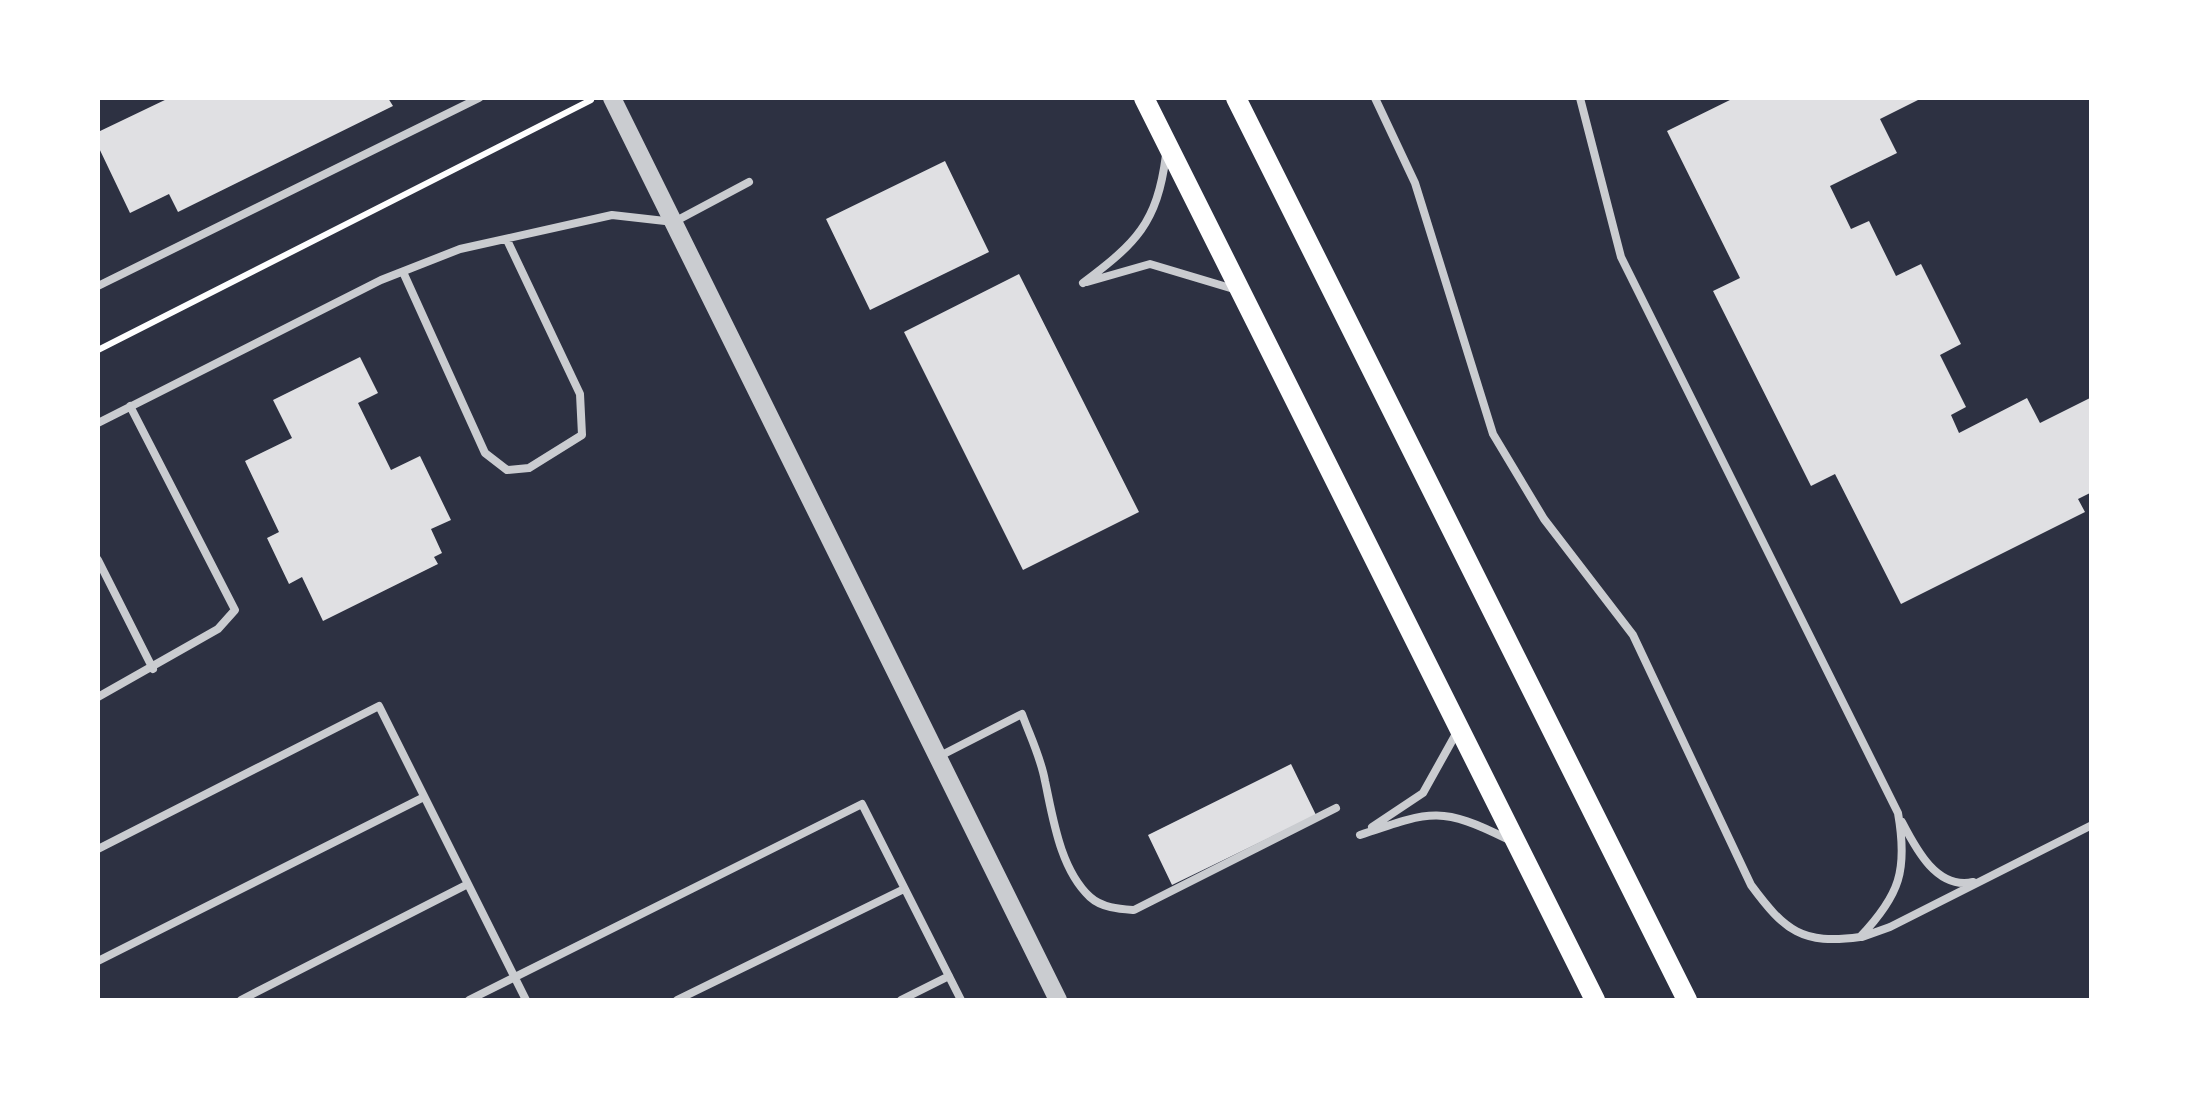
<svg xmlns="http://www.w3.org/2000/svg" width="2189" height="1098" font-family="Cabin,sans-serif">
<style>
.building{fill:#e0e0e3}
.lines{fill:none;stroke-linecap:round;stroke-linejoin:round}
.path{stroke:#fff;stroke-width:6}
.service{stroke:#caccd0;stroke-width:8}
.tertiary{stroke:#caccd0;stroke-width:18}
.secondary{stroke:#fff;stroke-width:20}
</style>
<rect width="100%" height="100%" fill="#2d3142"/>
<!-- building -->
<path class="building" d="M169,98H388L393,106L178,212L169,194L130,213L98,146V132Z
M1734,98H1922L1880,119L1897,153L1830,186L1851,229L1869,221L1896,276L1921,264L1961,344L1940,355L1966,407L1951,415L1959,433L2027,398L2040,423L2092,397V492L2078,499L2085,512L1901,604L1835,474L1811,486L1713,291L1740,278L1667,131Z
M945,161L989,252L870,310L826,219Z
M1019,274L1139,512L1023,570L904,332Z
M360,357L378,393L358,403L391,470L420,456L451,520L431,529L442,553L434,557L438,564L323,621L302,577L289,584L267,538L279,532L245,461L292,438L273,400Z
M1291,764L1316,815L1172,885L1148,835Z"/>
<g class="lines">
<!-- path -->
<path class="path" d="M98,350L591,100"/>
<!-- service -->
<path class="service" d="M1375,98L1415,183L1493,434L1544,519L1633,635L1751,885C1785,931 1802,945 1860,937C1900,895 1908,870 1898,813L1621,257L1580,98
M403,272L485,453L507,470L529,468L582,435L580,394L507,240
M1087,282L1150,264L1237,290
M1083,283C1136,243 1157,224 1166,155
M98,286L479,98
M98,423L381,280L460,249L612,215L674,222L749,182
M98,560L153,669
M98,697L218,629L235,610L130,406
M938,757L1022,714C1030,736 1041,758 1045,781C1053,818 1060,869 1090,897C1102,908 1120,909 1134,910L1336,808
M1902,822C1916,849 1937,890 1973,882
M1372,827L1423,793L1457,732
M1360,835C1428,812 1440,805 1507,839
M98,849L379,706L526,1000
M1862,937L1890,927L2092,825
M98,961L424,797
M241,1000L468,884
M469,1000L862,804L961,1000
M677,1000L904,889
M901,1000L949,976"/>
<!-- tertiary -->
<path class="tertiary" d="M612,98L1058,1000"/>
<!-- secondary -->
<path class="secondary" d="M1144,98L1595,1000
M1236,98L1687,1000"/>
</g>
<!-- border -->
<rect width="2189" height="1098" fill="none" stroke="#ffffff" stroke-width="200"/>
</svg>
